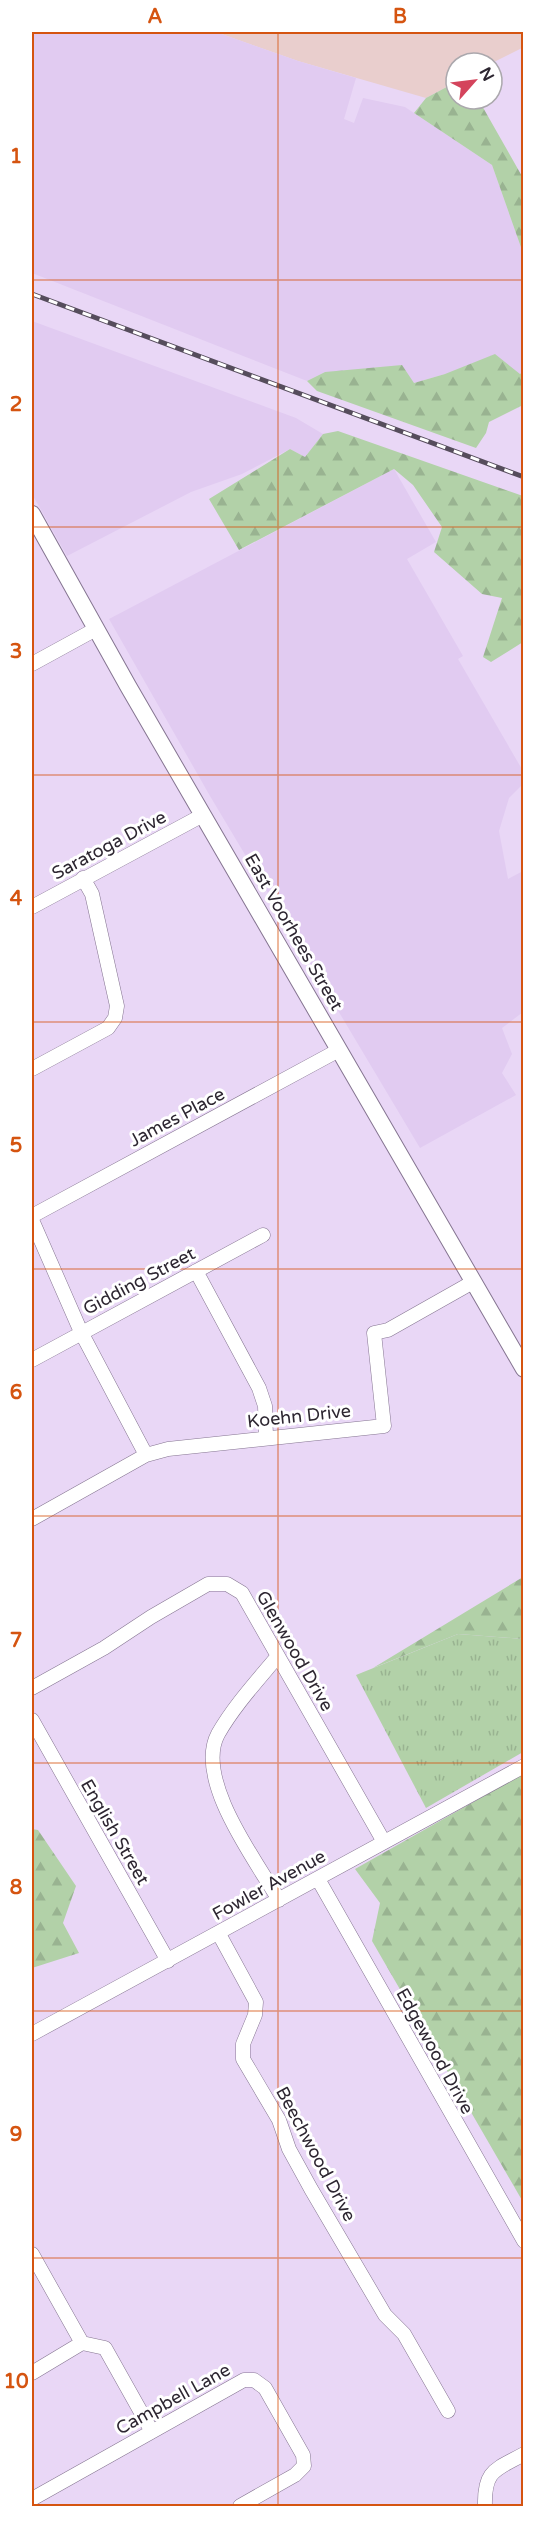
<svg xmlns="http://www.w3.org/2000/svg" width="555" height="2538" font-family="'Varela Round',sans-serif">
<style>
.commercial{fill:#e9cecd}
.built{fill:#e1cbf1}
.grass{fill:url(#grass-tufts)}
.forest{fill:url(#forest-firs)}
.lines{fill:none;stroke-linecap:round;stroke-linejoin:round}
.minor-casing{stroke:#857591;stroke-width:15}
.major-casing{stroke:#857591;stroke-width:18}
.minor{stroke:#fff;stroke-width:14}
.major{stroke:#fff;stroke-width:16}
.rail-casing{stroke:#564d5c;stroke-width:5}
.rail{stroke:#fff;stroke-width:3;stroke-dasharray:9;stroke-linecap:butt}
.grid{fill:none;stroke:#d55410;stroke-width:1.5;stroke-opacity:0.55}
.labels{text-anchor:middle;stroke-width:6;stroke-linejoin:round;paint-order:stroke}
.street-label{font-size:18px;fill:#2d2631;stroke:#fff}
.neatline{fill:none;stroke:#d55410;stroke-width:2}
.grid-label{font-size:20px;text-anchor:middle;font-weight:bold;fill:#d55410}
</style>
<defs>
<pattern id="grass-tufts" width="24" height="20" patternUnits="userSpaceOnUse" patternTransform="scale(1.5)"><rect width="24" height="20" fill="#b2d1a8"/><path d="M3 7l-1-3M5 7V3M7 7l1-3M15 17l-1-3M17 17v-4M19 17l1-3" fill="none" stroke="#99b391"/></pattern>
<pattern id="forest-firs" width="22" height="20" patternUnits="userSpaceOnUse" patternTransform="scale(1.5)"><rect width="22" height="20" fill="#b2d1a8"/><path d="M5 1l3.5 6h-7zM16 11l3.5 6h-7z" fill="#99b391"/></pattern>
</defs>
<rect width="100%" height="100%" fill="#e9d7f6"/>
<!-- commercial -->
<path class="commercial" d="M216,32H523L524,47L492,63H456V82L426,98L298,61Z"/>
<!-- built -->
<path class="built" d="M32,32H216L298,61L356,78L344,119L354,123L363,98L405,107L492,165L523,253V372L520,375L445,374L414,383L325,372L307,381L32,273Z
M32,321L296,418L323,434L305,457L290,449L242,474L191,492L67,556L32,494Z
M394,469L436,542L407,559L463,656L458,659L523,771V784L509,798L499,831L508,879L523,871V1012L502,1028L512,1054L502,1073L516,1095L420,1148L210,796L109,619Z"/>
<!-- grass -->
<path class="grass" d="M458,1634L523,1639V1752L426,1808L356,1675Z"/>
<!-- forest -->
<path class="forest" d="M456,82V99H484L481,104L523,178V253L492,165L414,113L426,98Z
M495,354L520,374L523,372V405L489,422L486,433L476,448L317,391L307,381L325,372L402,365L414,383L445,374Z
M338,431L523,496V642L491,662L483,657L502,598L482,594L434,552L442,527L413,485L394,469L239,550L209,499L290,449L305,457L323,434Z
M523,1577V1639L458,1634L373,1668Z
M523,1774V2202L372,1941L380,1903L355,1869Z
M32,1829L38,1830L76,1886L63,1923L79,1953L32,1968Z"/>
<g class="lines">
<defs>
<path id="minor" d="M32,664L96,629
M32,907L203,815
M32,1069L108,1028L115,1018L117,1006L92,894L83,878
M32,1216L339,1050
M32,1220L81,1332L146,1455
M196,1271L259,1388L265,1406L266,1437
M32,1360L263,1235
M32,1519L146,1455L168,1449L384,1426L374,1333L388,1330L473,1282
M277,1657C257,1681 234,1706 218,1734C194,1779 256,1861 279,1900
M32,1688L104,1648L151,1617L208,1584H227L242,1593L384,1842
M32,1720L168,1961
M318,1879L524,2241
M219,1934L256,2002L255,2015L243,2044V2059L279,2120L289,2149L311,2189L385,2315L404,2334L448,2411
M32,2034L524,1766
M32,2254L82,2343
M32,2373L82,2343L105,2348L151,2430
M32,2499L244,2380H254L265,2388L303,2455L304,2466L295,2475L240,2506
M485,2506C484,2470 495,2470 524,2454"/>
<path id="major" d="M32,514L128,686L524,1369"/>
</defs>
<!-- minor casing -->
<use href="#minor" class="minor-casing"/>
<!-- major casing -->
<use href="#major" class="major-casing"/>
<!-- minor -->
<use href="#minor" class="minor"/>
<!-- major -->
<use href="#major" class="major"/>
<defs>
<path id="rail" d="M32,294L524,477"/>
</defs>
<!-- rail casing -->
<use href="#rail" class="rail-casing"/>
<!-- rail -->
<use href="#rail" class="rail"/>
</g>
<!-- grid -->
<path class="grid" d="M278,32V2506M32,280H524M32,527H524M32,775H524M32,1022H524M32,1269H524M32,1516H524M32,1763H524M32,2011H524M32,2258H524"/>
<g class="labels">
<!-- street labels -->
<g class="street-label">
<text transform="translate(109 845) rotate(-28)" y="6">Saratoga Drive</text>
<text transform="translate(294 932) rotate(60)" y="6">East Voorhees Street</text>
<text transform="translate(177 1117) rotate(-28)" y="6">James Place</text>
<text transform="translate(139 1281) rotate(-28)" y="6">Gidding Street</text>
<text transform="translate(299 1416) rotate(-6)" y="6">Koehn Drive</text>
<text transform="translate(295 1651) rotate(60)" y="6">Glenwood Drive</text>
<text transform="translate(115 1832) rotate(60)" y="6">English Street</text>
<text transform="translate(269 1885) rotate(-29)" y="6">Fowler Avenue</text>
<text transform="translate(435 2051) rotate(61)" y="6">Edgewood Drive</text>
<text transform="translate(316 2154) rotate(62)" y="6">Beechwood Drive</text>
<text transform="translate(173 2399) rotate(-29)" y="6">Campbell Lane</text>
</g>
</g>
<!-- border -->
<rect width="555" height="2538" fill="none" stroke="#ffffff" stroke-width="66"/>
<!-- north arrow -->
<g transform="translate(474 81) rotate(62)"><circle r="28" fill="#ffffff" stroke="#aba8ad" stroke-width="1.5"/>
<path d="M0-4.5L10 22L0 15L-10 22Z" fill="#d4445c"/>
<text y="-9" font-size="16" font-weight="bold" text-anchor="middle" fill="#2d2631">N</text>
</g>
<rect x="33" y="33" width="489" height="2472" class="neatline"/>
<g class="grid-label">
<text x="155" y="23">A</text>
<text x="400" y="23">B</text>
<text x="16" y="163">1</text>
<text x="16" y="411">2</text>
<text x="16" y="658">3</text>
<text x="16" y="905">4</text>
<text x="16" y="1152">5</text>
<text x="16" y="1399">6</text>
<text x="16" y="1647">7</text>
<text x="16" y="1894">8</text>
<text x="16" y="2141">9</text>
<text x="16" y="2388">10</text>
</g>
</svg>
